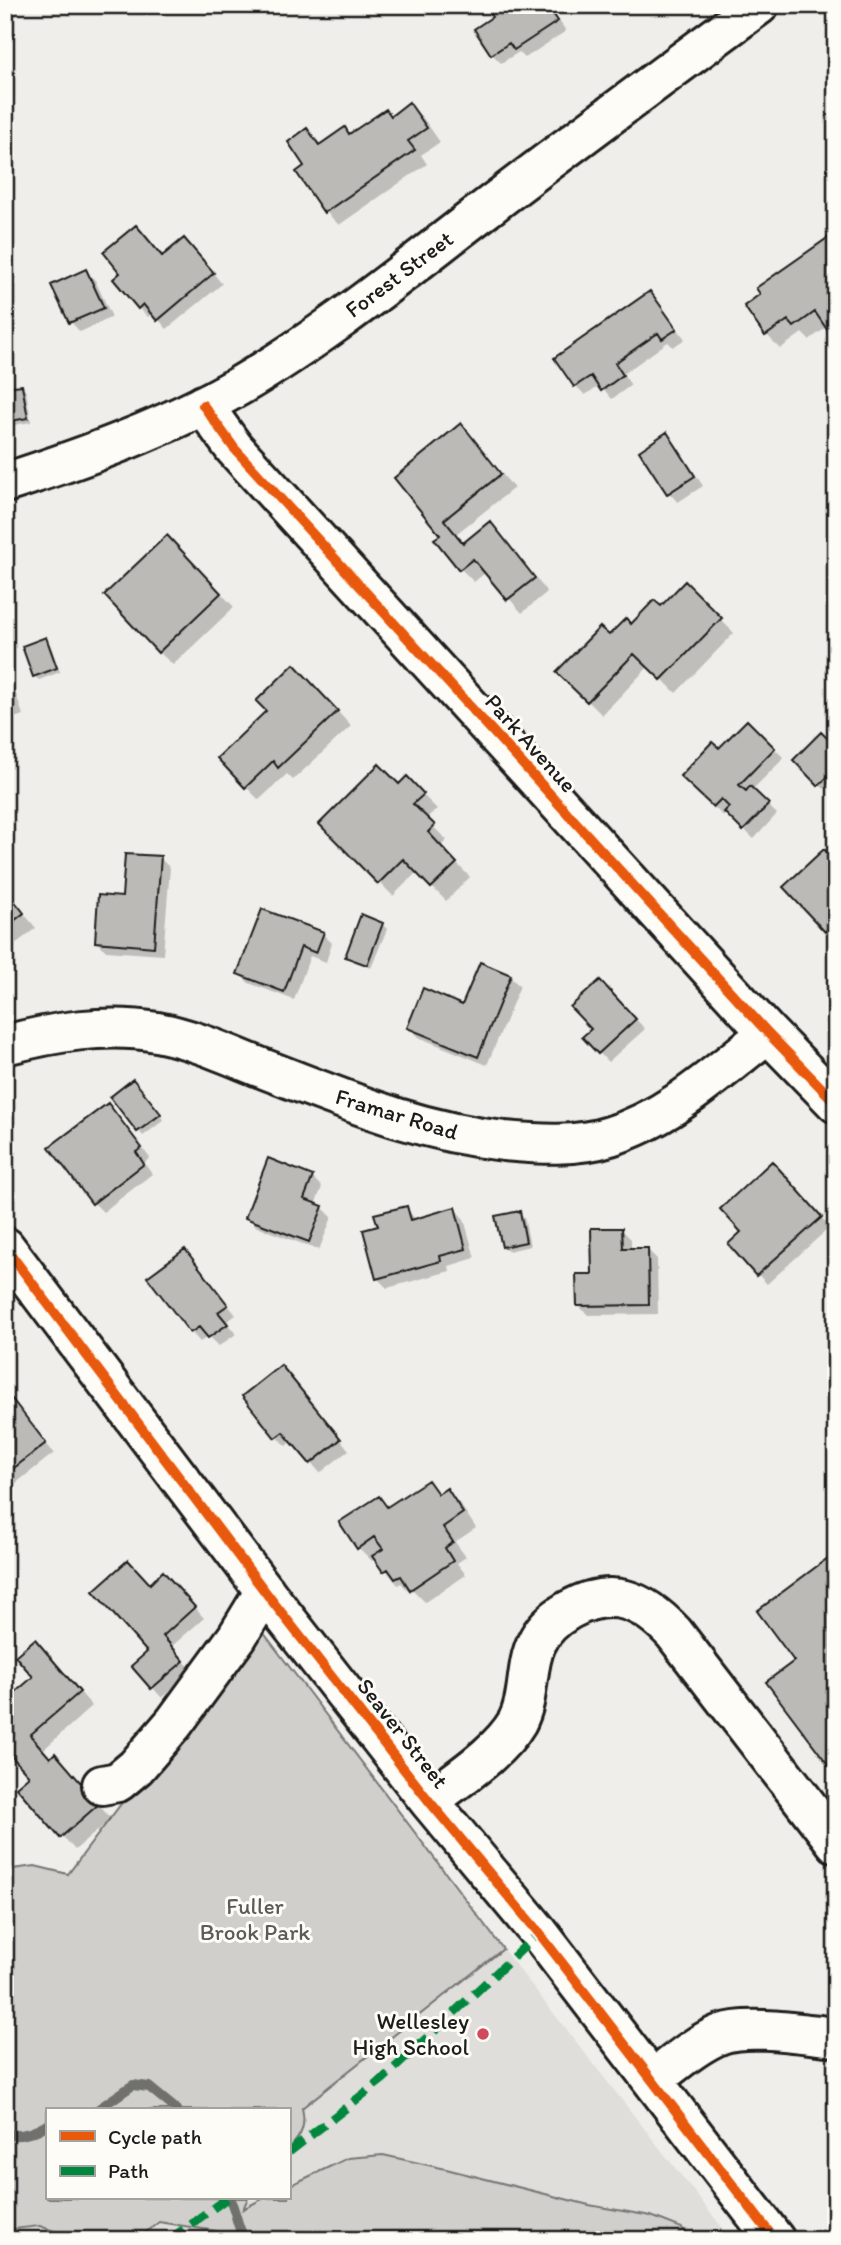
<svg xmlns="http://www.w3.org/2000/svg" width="841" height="2245" font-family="Itim,sans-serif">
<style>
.built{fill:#e0deda}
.green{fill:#d0cfcc;stroke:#767674;stroke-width:2}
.shadow{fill:#0003}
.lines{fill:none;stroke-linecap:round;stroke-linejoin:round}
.stream{stroke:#706f6d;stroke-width:10}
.building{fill:#bbbab6;stroke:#1c1c1c;stroke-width:2}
.minor-casing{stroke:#1c1c1c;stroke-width:44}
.minor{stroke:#fdfcf7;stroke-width:38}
.quiet{stroke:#00873e;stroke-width:9;stroke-dasharray:18 9;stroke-linecap:butt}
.cycleway-casing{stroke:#fdfcf7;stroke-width:15}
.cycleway{stroke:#e8590c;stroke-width:10}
.poi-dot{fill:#d1495b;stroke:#fdfcf7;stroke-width:2.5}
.labels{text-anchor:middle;stroke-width:6;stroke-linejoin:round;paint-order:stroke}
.street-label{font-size:23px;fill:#1c1c1c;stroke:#fdfcf7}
.park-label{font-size:23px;fill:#5b5b5a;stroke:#fdfcf7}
.poi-label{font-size:23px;fill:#1c1c1c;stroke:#fdfcf7;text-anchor:end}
</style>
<rect width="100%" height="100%" fill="#f0eeea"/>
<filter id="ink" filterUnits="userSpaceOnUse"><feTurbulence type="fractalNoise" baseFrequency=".0143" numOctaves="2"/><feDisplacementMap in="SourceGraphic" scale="14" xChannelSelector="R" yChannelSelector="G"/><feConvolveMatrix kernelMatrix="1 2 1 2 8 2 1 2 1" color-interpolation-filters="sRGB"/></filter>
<g filter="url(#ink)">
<!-- built -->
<path class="built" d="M503,1949L732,2240H136L189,2198H289V2119Z
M5,2213L79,2240H5Z"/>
<!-- green -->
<path class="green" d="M257,1624L503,1949L302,2108C306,2125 302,2136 289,2148V2110H47V2198H248L243,2209L264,2198H289V2186L348,2158L383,2155L446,2169L589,2205L651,2216L682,2228L695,2240H211L216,2231L159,2222L136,2240H79L40,2226L5,2230V1870L35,1866L68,1874Z"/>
<!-- shadow -->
<path class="shadow" d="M487,5H570L555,15L566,31L525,58L519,52L501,63L492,54L495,17Z
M409,104L423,118L440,142L421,155L427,164L339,225L326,212L306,166L307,130L322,145L392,117Z
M836,234V338L827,327L809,340L802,333L780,349L767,335L746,306Z
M194,249L222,284L167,329L153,313L148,317L139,308L163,258Z
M86,271L95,280L112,317L80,332L71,322Z
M650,293L659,303L685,339L673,347L668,342L623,374L631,385L612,399L600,385L585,395L576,386L557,358Z
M22,386L26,391L31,422L9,426L5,423V389Z
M461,426L514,488L456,534L464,544L489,524L503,537L547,592L522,613L486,572L474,582L461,569L442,535L396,478Z
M666,434L676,444L703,486L678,502L669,493Z
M181,551L234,607L173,665L159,652Z
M685,584L734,633L676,693L649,666L602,715L559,672L609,638L661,608Z
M46,639L50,644L60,672L39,680L34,676Z
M5,661L23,715L5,721Z
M308,680L351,726L293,780L287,774L259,800L219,759Z
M747,722L784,758L752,790L777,814L754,839L726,812L723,816L682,776L719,751Z
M836,750V777L824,789L795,760Z
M407,779L437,809L425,819L447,840L440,847L470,877L446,901L417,872L393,896L322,824L399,787Z
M160,858L170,868L163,955L106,951L97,941Z
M836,864V940L835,941L785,887Z
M5,891L36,928L5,952Z
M382,924L387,929L371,968L352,961L347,956Z
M323,934L332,943L326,962L310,956L294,1000L249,983L239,974Z
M5,959L11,966L5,969Z
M510,977L520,986L487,1065L418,1037L409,1027L463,1007Z
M610,991L645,1029L608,1062L584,1037L593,1029Z
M137,1085L164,1120L143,1136L112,1097Z
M108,1105L150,1158L144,1163L152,1174L103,1212L93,1202Z
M782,1173L830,1227L767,1284L730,1245L744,1232Z
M312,1177L322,1187L315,1205L322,1207L332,1217L319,1250L257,1227L247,1217Z
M406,1208L416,1220L455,1209L464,1219L475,1258L449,1266L450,1271L387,1288L377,1278Z
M519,1213L524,1217L530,1246L508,1251L503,1246Z
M622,1230L631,1239V1250L647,1249L657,1259L658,1314L588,1315L578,1305L594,1275Z
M185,1251L236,1315L226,1322L236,1334L219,1346L209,1336L200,1342L191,1332Z
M281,1367L349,1450L320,1473L293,1441L286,1446L276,1436Z
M12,1402L54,1453L11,1487L5,1481V1407Z
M428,1482L441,1495L447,1491L460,1504L476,1528L455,1542L466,1557L457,1563L466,1575L425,1602L413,1590L410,1592L401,1583L398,1585L376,1558L372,1561L358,1547L379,1498L389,1508Z
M173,1583L204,1618L171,1647L193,1671L162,1698L133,1666L149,1652L150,1586Z
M48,1655L92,1706L43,1750L51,1759L68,1769L111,1819L75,1850L18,1787L31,1776L5,1747L36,1677Z"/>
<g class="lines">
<!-- stream -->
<path class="stream" d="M97,2110L133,2085L149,2087L177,2110
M5,2134C19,2138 35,2132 47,2125
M229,2198C237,2211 236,2228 246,2240"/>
</g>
<!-- building -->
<path class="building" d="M485,5H547L558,21L514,50L509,43L491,55L474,29L492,17Z
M409,102L427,128L408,141L415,150L324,213L296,172L304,166L288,142L307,128L319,145L345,127L349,134L386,109L391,116Z
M136,225L162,256L184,238L214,273L157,321L143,304L138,309L113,279L120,273L103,252Z
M836,232V335L832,337L815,312L794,327L788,320L765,336L744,306L760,294L756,288Z
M86,269L104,308L69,323L51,285Z
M650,291L677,329L662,339L658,333L615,363L623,375L601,391L591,376L574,387L554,358Z
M22,385L28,418L5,422V387Z
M461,423L501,474L444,520L463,543L490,521L535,578L507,600L473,559L459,570L434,539L440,535L394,478Z
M667,432L695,476L667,494L639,451Z
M167,535L221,593L158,653L104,595Z
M685,581L722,618L661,680L634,654L587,702L556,672L600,627L609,635L626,618L631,624L654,600L661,606Z
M46,637L57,668L33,677L22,646Z
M294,664L338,711L278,768L273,761L245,788L217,758L266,711L256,701Z
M747,720L775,748L739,785L746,791L750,786L769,804L743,831L724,812L729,807L721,799L713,807L680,776L712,742L719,748Z
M821,732L836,747V769L818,786L793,760Z
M379,764L399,784L407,776L424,794L413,804L435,825L428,832L457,863L431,888L403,859L378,884L319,824Z
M824,849L836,862V929L832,925L825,932L783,887Z
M125,854L161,856L154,947L95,942L98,895L122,897Z
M5,889L24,913L5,928Z
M262,909L324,932L316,953L301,947L284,992L237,974Z
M361,914L383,923L367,965L345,957Z
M480,962L511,975L478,1057L407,1028L423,988L462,1005Z
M600,980L636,1019L598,1054L582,1037L591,1029L570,1007Z
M133,1079L161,1114L137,1132L110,1097Z
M108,1103L142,1148L136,1152L144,1164L92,1204L49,1147Z
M268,1158L313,1176L304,1199L323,1206L309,1242L245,1218Z
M772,1161L822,1217L756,1276L728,1244L741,1232L720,1209Z
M407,1206L411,1220L455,1207L466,1249L440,1256L441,1261L376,1279L363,1230L378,1226L374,1214Z
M520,1211L526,1242L502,1247L495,1216Z
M591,1228H622L623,1248H648L649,1305L577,1306L576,1274H592Z
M185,1249L228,1305L218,1312L228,1324L208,1338L199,1327L190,1333L147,1277Z
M281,1365L341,1439L310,1464L283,1432L275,1438L242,1396Z
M12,1399L46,1443L5,1475V1405Z
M428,1480L438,1494L447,1488L463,1513L443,1527L453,1542L445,1548L453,1561L410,1590L401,1576L395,1579L388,1569L383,1572L372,1556L383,1549L374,1537L357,1549L339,1522L379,1496L387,1507Z
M836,1552V1775L766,1682L794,1661L757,1611Z
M128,1560L150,1584L163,1571L195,1607L163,1636L184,1661L151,1689L131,1666L147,1652L93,1591Z
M35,1639L80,1692L30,1735L50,1758L55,1753L99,1804L60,1838L16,1787L29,1776L5,1749V1701L33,1677L15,1656Z"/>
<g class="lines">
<defs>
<path id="minor" d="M203,405L234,448L768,1033L836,1103
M5,483C85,457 166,428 239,386C323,337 398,276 475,217C569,145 664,75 759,5
M5,1045C54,1032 106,1023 157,1032C195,1039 231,1056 267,1070C348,1101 417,1131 504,1141C539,1144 576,1147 610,1136C670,1118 719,1071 768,1033
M5,1247L273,1602L429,1801L539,1933L775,2240
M102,1785L118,1782L136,1767L174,1723L237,1637L265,1591
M429,1801C457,1779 499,1753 517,1722C530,1698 525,1668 536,1644C543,1628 555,1618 569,1610C612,1586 643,1600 674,1633L836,1843
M653,2080C674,2064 696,2044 721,2034C749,2024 805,2034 836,2037"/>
</defs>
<!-- minor casing -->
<use href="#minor" class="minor-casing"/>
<!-- minor -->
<use href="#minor" class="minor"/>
<!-- quiet -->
<path class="quiet" d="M289,2152L383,2079L539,1933
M169,2240L227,2198"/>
<defs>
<path id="cycleway" d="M203,405L234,448L768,1033L836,1103
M5,1247L273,1602L429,1801L539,1933L775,2240"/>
</defs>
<!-- cycleway casing -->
<use href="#cycleway" class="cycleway-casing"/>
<!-- cycleway -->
<use href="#cycleway" class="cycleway"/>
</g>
</g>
<!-- markers -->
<circle class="poi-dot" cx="483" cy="2034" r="7"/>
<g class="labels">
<!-- street labels -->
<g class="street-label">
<text transform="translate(399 274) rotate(-37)" y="8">Forest Street</text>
<text transform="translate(531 743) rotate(48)" y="8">Park Avenue</text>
<text transform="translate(397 1114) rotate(17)" y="8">Framar Road</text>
<text transform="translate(403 1733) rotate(52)" y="8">Seaver Street</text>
</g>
<!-- park labels -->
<g class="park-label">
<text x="255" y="1914">Fuller<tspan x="255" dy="26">Brook Park</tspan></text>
</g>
<!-- poi labels -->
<g class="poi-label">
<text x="469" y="2029">Wellesley<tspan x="469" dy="26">High School</tspan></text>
</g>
</g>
<!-- margin -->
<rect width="841" height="2245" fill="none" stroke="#fdfcf7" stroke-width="28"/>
<rect x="14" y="14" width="813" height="2217" fill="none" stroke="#1c1c1c" stroke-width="2.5" filter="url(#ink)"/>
<!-- legend -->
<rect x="46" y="2108" width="245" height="91" fill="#fdfcf7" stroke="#a3a29f" stroke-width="2"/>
<rect x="60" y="2131" width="35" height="10" fill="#e8590c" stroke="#a3a29f" stroke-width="2"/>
<text x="108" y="2144" font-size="21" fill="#1c1c1c">Cycle path</text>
<rect x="60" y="2166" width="35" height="10" fill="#00873e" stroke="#a3a29f" stroke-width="2"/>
<text x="108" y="2178" font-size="21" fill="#1c1c1c">Path</text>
</svg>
